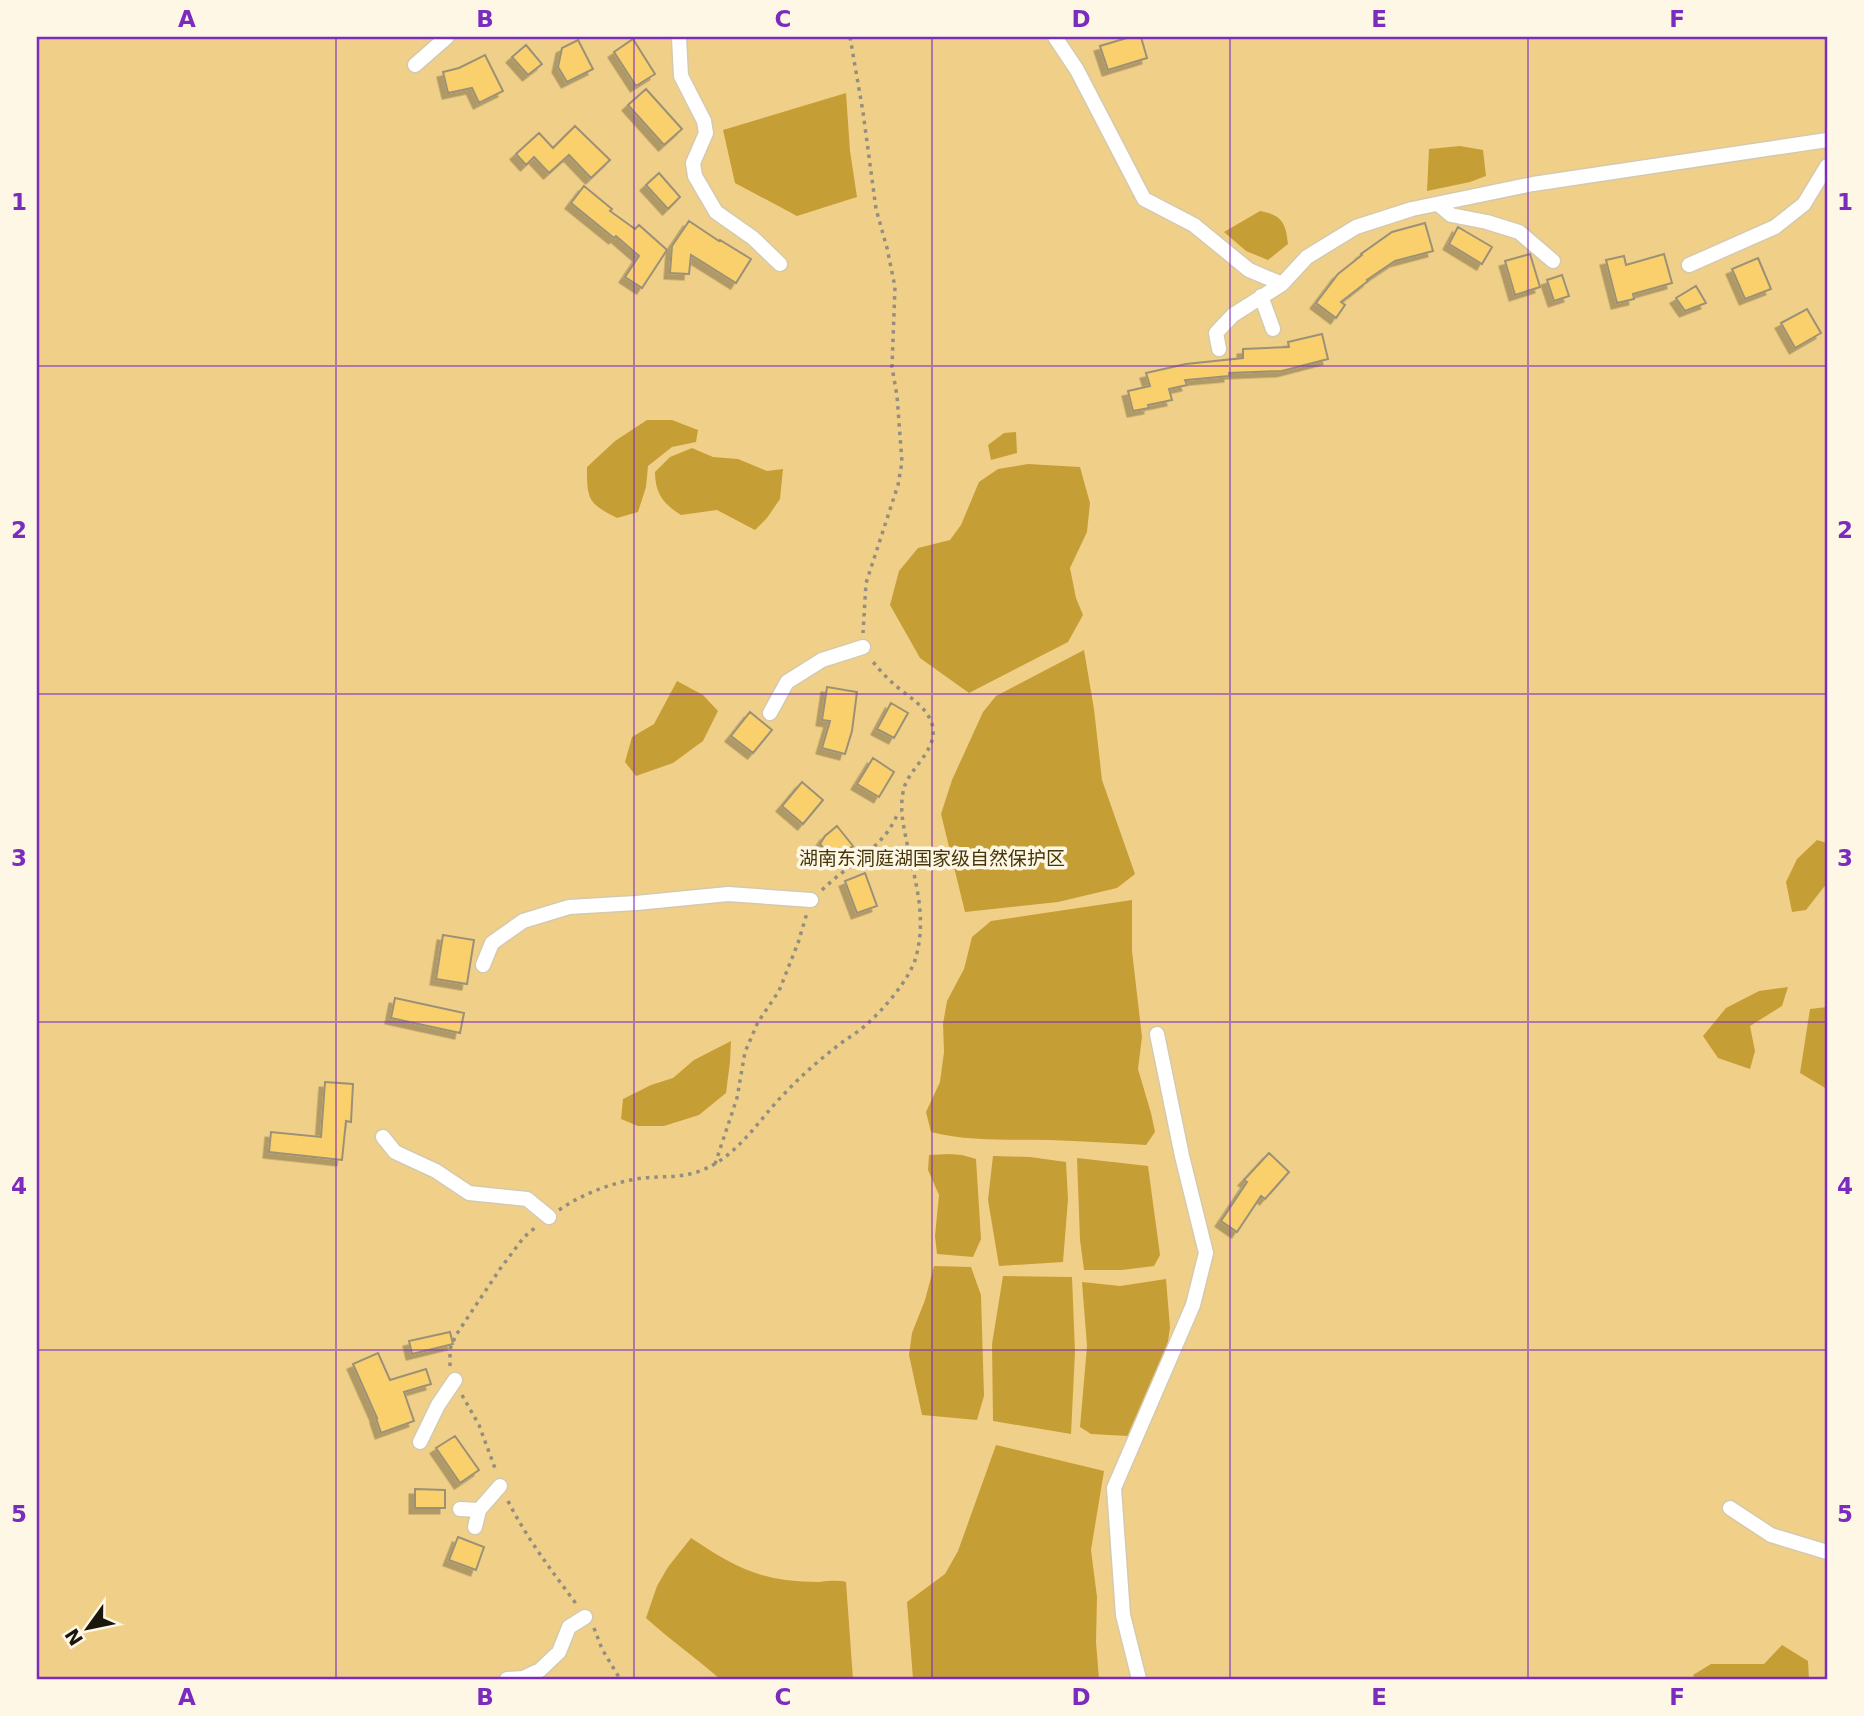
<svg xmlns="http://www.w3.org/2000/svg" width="1864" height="1716" font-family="'DejaVu Sans','Noto Sans SC',sans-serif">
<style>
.green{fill:#f0d089}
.water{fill:#c69e36}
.building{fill:#f9d06c;stroke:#9c9176;stroke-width:2;filter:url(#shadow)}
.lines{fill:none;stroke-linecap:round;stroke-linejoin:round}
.street-casing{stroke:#d5c9ad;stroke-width:17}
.path{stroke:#948e80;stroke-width:3.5;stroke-dasharray:3.5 5;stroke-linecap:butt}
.street{stroke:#fff;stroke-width:14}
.grid{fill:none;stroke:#7b2cbf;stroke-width:2;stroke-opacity:0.55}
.labels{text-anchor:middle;stroke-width:7;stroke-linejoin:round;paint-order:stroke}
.park-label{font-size:19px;fill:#463609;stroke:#fef7e5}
.neatline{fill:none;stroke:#7b2cbf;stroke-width:2.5}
.grid-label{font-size:23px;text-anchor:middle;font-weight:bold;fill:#7b2cbf}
</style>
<defs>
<filter id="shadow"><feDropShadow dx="-5.5" dy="5.5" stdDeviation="0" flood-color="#0004"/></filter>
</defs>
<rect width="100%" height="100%" fill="#fef7e5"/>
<!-- green -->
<path class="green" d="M37,37H1827V1679H37Z"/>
<!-- water -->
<path class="water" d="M846,93L850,151L857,197L797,216L735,183L723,130Z
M1460,146L1483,150L1486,176L1470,182L1427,191L1429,149Z
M1260,211C1282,215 1286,223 1288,244L1268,260L1246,251L1224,232Z
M647,420H672L698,430L696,442L672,447L648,466L646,487L638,512L617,518C588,503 587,500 587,467L615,441Z
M1016,432L1017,453L991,460L988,445L1004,433Z
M692,448L713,457L738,459L767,471L783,469L780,499L767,518L755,530L717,510L681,515C663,504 655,493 655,472L670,457Z
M1028,464L1080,467L1090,503L1087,532L1070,568L1076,598L1083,615L1068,642L969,693L920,658L890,605L899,571L918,548L950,540L961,525L979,482L998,469Z
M1084,650L1094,709L1102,780L1135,874L1117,888L1058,902L965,912L941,814L952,780L983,712L996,696Z
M677,681L703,695L718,711L703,741L673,763L636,776L625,762L632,737L654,724Z
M1817,840L1827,843V883L1806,910L1792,912L1786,882L1797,859Z
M1132,900V951L1142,1037L1138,1069L1151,1113L1155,1132L1146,1145C1114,1143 1081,1141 1049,1140C1009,1139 970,1142 931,1132L926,1112L940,1082L944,1052L943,1024L947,1001L964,969L972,937L991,921Z
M1788,987L1782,1006L1750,1026L1755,1051L1750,1069L1718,1058L1703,1036L1726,1008L1759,991Z
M1827,1007V1089L1800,1073L1810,1009Z
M731,1041L730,1062L726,1093L699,1115L664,1126H638L621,1119L623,1099L651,1085L673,1078L694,1060Z
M949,1154L962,1155L976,1159L981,1239L973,1257L937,1254L935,1236L939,1195L928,1170L929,1155Z
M993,1156L1030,1157L1066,1162L1068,1199L1063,1262L999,1266L988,1200Z
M1077,1158L1148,1166L1160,1255L1154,1266L1122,1270H1084L1080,1240Z
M934,1266L971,1267L981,1295L984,1396L977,1420L922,1415L909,1355L912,1333L925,1300Z
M1003,1276L1072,1277L1075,1352L1071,1434L993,1421L992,1344Z
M1166,1279L1170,1328L1165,1361L1144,1418L1128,1436L1091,1434L1080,1427L1087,1346L1082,1282L1120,1286Z
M996,1445L1104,1471L1091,1550L1097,1597L1096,1642L1099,1679H913L907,1602L945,1574L958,1551Z
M691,1538C721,1558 750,1576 786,1580C796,1581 808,1582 819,1582C828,1581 836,1580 846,1582L853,1679H720C696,1658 669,1639 646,1618L657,1586L668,1567Z
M1782,1645L1808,1661L1809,1679H1696L1693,1675L1711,1664H1764Z"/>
<!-- building -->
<path class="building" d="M1130,37H1141L1147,58L1108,70L1100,46Z
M633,39L655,74L636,86L614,52Z
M578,40L593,69L567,82L558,67L562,48Z
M526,45L542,64L528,75L512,57Z
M485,55L503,91L479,103L472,88L448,93L443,72L459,68Z
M646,89L682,129L664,145L628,105Z
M575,126L610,160L591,178L569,155L549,173L534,157L526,165L516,154L539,133L553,148Z
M659,173L680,197L668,209L646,185Z
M584,186L612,209L610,211L635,229L639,225L667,250L642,288L625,277L639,256L616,236L614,238L571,203Z
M689,221L719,241L720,240L751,259L736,283L691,255L689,274L670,273L672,246Z
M1425,223L1433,251L1395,261L1367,280L1368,281L1341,302L1345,305L1336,318L1316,303L1338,274L1362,255L1361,254L1392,232Z
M1458,227L1492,247L1482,264L1449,244Z
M1530,254L1540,287L1515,295L1505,261Z
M1664,254L1672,283L1633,294L1634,299L1617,303L1606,260L1624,256L1626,265Z
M1758,258L1771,289L1745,299L1732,269Z
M1562,275L1569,296L1554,301L1547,280Z
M1696,286L1706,303L1685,311L1676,298Z
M1807,309L1821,333L1795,348L1781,323Z
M1322,334L1328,359L1282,371L1229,373V376L1185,380L1187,385L1169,389L1172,400L1148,405L1149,408L1133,411L1128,391L1150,386L1146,373L1186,364L1243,358V349L1289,347L1288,342Z
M827,687L857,692L852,731L845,754L822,748L830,721L822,720Z
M891,703L908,713L894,738L877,729Z
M750,712L772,730L753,753L731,736Z
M873,758L894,772L879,797L857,784Z
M802,782L823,800L803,824L782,806Z
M837,826L853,846L834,861L820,844L825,836Z
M865,873L877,906L857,913L845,881Z
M443,935L474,940L467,984L436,979Z
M395,998L464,1013L460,1033L391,1018Z
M325,1082L353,1084L351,1122L346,1121L342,1160L269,1152L271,1132L321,1137Z
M1269,1153L1289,1172L1265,1199L1261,1196L1237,1232L1221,1221L1247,1182L1244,1180Z
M450,1332L453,1344L412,1354L409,1341Z
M378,1353L390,1380L426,1369L431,1384L404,1392L414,1421L381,1433L376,1418H377L353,1364Z
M455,1436L479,1470L460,1483L436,1448Z
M415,1489L445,1490V1508H415Z
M458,1537L484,1547L476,1570L449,1560Z"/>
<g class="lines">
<defs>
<path id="street" d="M679,37L681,76L704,121L706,133L693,163L695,176L716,212L753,238L780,264
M1055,37L1077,70L1144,199L1194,225L1249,270L1282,284L1307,257L1356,227L1412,209L1533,184L1827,140
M415,65L447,37
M1438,204L1451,215L1487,222L1519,232L1553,261
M1689,265L1775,227L1804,204L1827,166
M1261,296L1273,329
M1219,349L1216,333L1233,315L1282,284
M770,713L787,682L822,660L863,647
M483,965L492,943L523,921L569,907L636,903L728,894L811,900
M383,1137L395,1152L436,1171L469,1193L527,1199L549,1217
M420,1442L438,1405L455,1380
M1730,1508L1771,1535L1827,1552
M460,1509L479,1510
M475,1527L479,1510L500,1486
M507,1679L523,1678L540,1670L559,1652L569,1627L585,1617
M1139,1679L1123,1615L1114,1488L1193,1305L1206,1253L1182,1156L1157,1034"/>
</defs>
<!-- street casing -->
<use href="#street" class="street-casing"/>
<!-- path -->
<path class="path" d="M850,37L863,112L876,209L887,248L895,287L892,367L897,396L902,462L898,485L866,583L863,633
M822,890C842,870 867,857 885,835C891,828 895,819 899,812
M715,1164L737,1098L745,1052L758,1022L779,991L798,943L807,913
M559,1210C584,1193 613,1182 643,1178C662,1176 681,1178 700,1171C739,1156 757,1121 785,1093C801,1076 818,1061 836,1047C846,1039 857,1033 866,1025C883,1010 910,979 916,957C929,909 910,868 903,822C901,810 901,797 905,785C913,765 939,748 932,724C926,706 910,698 896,686C887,678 878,669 871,659
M450,1366V1349L456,1335L500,1269L524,1237L536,1227
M462,1395L479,1425L496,1471
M508,1501C527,1539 552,1571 577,1605
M594,1628L602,1649L620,1679"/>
<!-- street -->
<use href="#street" class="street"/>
</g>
<!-- grid -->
<path class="grid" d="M336,37V1679M634,37V1679M932,37V1679M1230,37V1679M1528,37V1679M37,366H1827M37,694H1827M37,1022H1827M37,1350H1827"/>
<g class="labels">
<!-- park labels -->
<g class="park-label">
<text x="932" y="865">湖南东洞庭湖国家级自然保护区</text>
</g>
</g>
<!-- border -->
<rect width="1864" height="1716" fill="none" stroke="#fef7e5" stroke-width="77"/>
<!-- north arrow -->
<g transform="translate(88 1628) rotate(237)" stroke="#fef7e5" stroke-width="5" paint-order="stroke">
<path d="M0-5L12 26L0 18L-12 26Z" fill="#1a160c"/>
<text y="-10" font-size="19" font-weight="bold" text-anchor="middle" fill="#1a160c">N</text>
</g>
<rect x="38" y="38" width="1788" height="1640" class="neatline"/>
<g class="grid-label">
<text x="187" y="27">A</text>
<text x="485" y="27">B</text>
<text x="783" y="27">C</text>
<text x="1081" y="27">D</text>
<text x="1379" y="27">E</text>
<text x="1677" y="27">F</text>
<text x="19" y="210">1</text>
<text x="1845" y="210">1</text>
<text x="19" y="538">2</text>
<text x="1845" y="538">2</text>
<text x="19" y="866">3</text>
<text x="1845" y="866">3</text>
<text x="19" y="1194">4</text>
<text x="1845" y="1194">4</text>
<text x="19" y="1522">5</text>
<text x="1845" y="1522">5</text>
<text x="187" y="1705">A</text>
<text x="485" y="1705">B</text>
<text x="783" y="1705">C</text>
<text x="1081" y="1705">D</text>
<text x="1379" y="1705">E</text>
<text x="1677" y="1705">F</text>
</g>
</svg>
